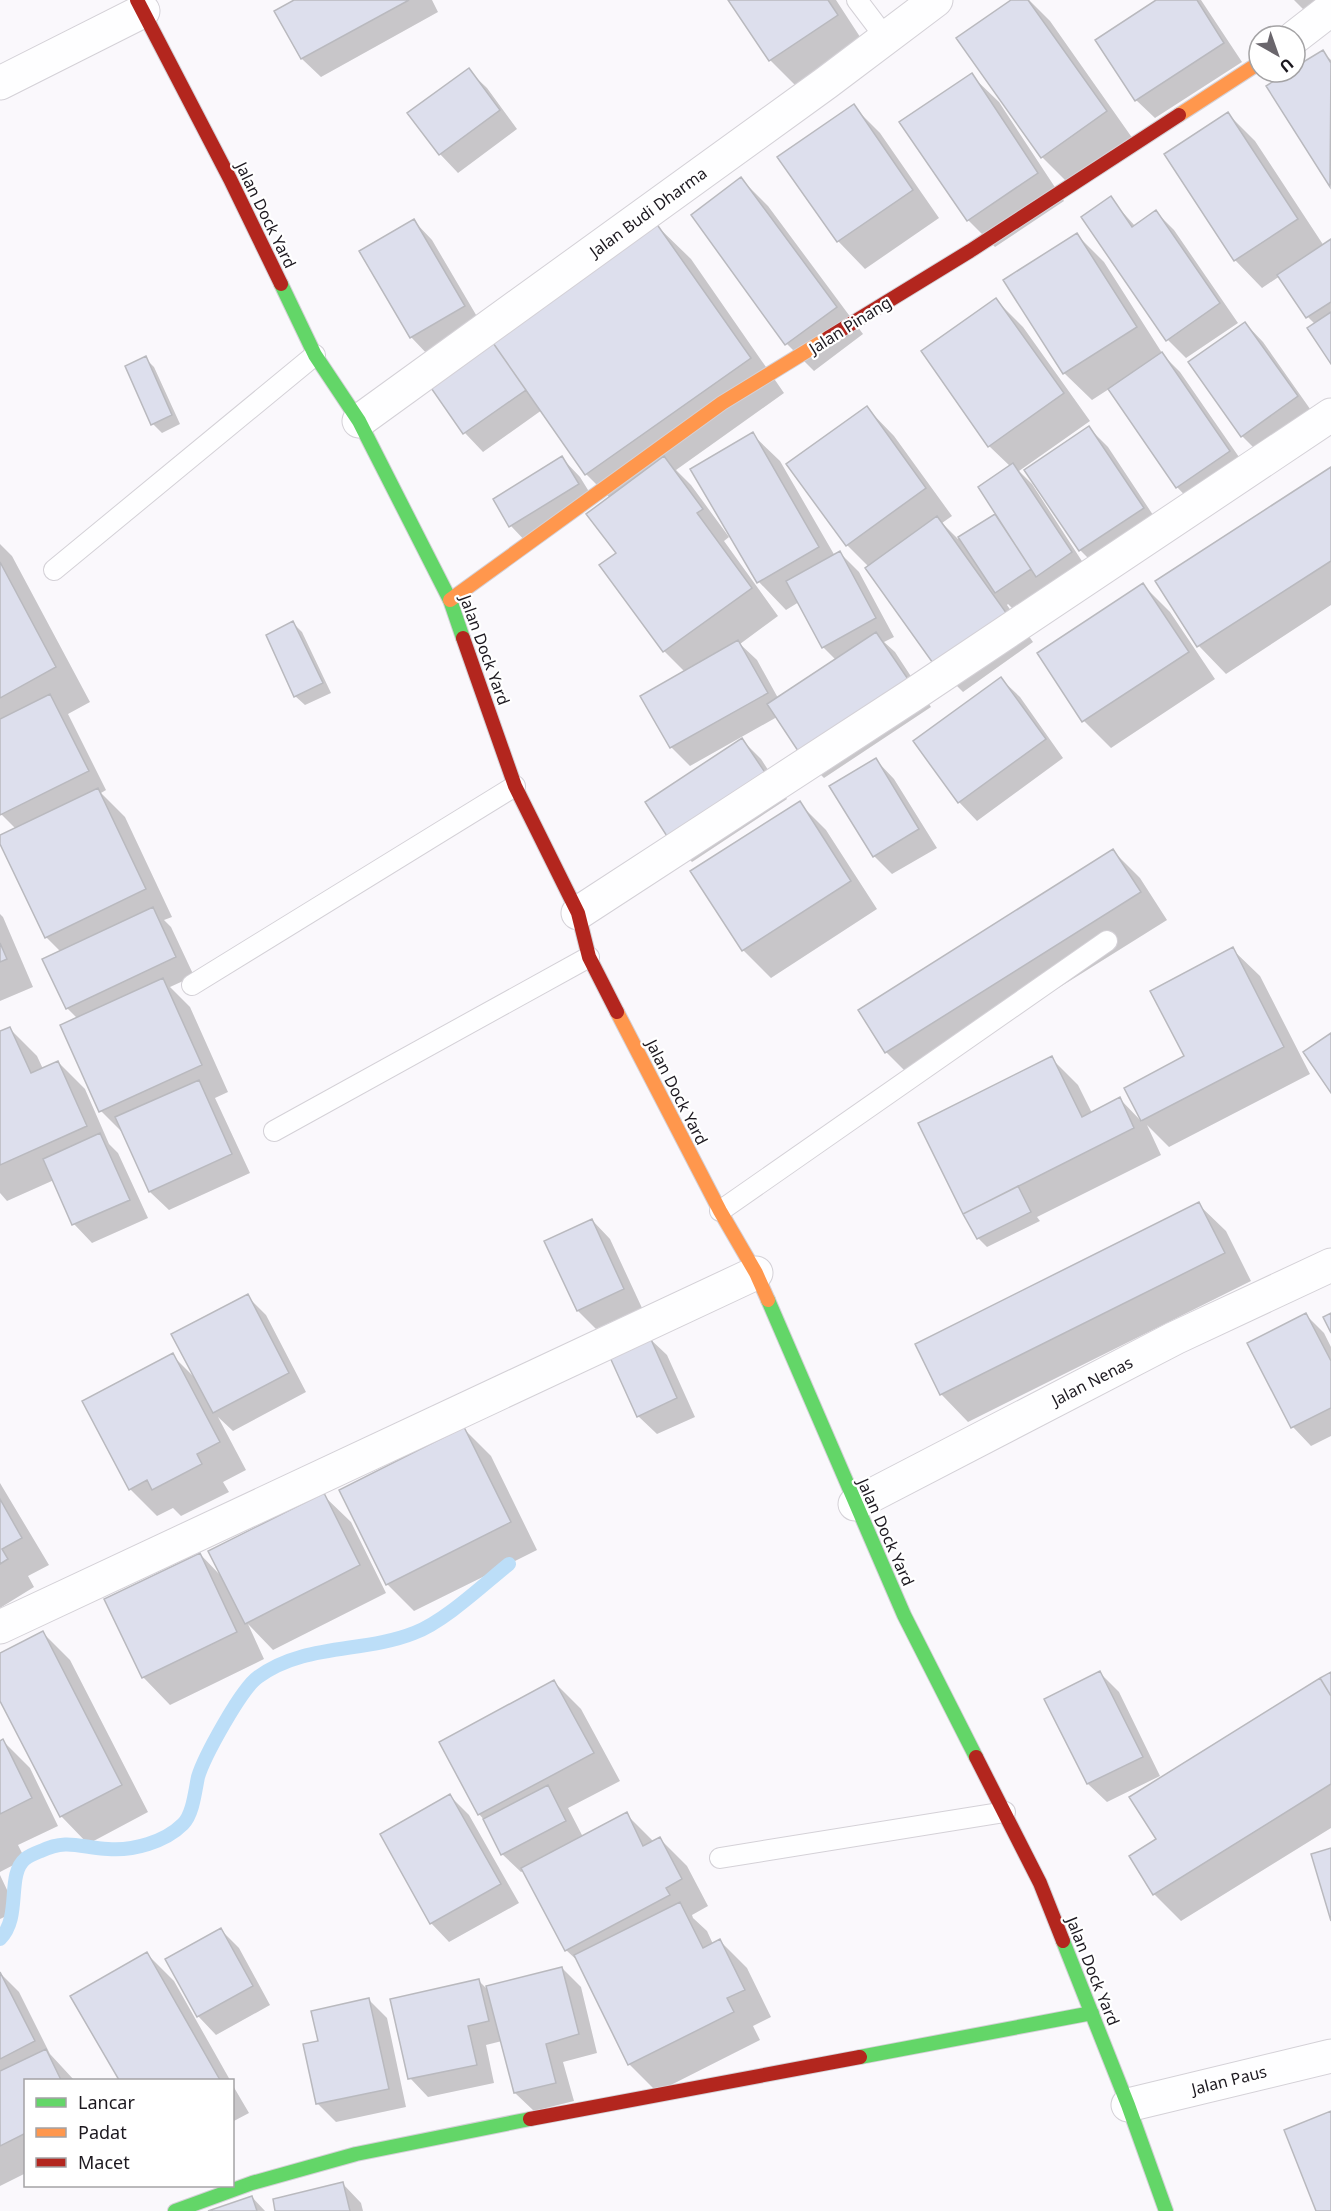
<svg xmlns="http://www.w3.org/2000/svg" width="1331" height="2211" font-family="'Noto Sans',sans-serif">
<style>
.shadow{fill:#0003}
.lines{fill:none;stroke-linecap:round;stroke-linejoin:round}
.stream{stroke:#bcdef8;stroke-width:14}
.building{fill:#dddfed;stroke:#b9b9be;stroke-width:1.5}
.lane-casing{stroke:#d4d1d7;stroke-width:22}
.street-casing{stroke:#d4d1d7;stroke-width:35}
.fast-casing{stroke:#d4d1d7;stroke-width:16}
.slow-casing{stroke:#d4d1d7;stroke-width:16}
.jam-casing{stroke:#d4d1d7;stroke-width:16}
.lane{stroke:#fefeff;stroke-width:20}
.street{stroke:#fefeff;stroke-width:33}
.fast{stroke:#63d668;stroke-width:14}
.slow{stroke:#ff974d;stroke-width:14}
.jam{stroke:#b3261e;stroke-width:14}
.labels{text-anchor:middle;stroke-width:4.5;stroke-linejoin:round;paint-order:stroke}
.street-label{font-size:16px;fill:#1c181f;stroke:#fff}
</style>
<rect width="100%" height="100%" fill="#faf8fc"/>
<!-- shadow -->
<path class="shadow" d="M297,0H432L438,12L321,77L302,59L276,12Z
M730,0H836L864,43L797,87L770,60Z
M1013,0H1029L1050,21L1133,139L1069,184L1042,157Z
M1158,0H1201L1242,62L1155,118L1136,100Z
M1294,0H1328L1309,15Z
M1322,52L1331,60V186L1268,86L1290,72H1295V69Z
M468,70L487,88L517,129L458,173L440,154Z
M971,75L999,102L1064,201L995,247L968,220Z
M853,106L880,133L939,218L865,269L838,241L779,157Z
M1228,114L1255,141L1324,246L1331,241V362L1315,324L1308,317L1280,276L1262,288L1235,260L1166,155Z
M741,179L768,206L863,334L814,371L787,344Z
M1110,198L1135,226L1156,212L1174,230L1238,323L1186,358L1168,340Z
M414,221L432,240L482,325L429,356L411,337Z
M656,225L691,259L784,393L676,470L691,485L729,537L724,541L778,616L740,644L757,660L778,698L836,660L823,647L799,602L786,610L759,582L692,470L752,434L780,461L835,556L840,553L859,572L894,637L884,642L895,652L931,707L824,778L805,759L777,717L690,766L671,747L642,696L685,672L664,651L601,566L618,554L610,498L586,474L542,410L483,452L465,433L431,385Z
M1076,234L1104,262L1164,356L1180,372L1248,470L1195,506L1177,487L1109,389L1092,400L1064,373L1005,280Z
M996,300L1023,327L1090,421L1019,471L1032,484L1089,572L1015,611L1008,604L1007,605L1033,642L963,692L936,665L869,567L847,545L789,465L867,408L894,436L952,516L942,523L958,539L997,514L1011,467L989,446Z
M1245,323L1263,342L1315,416L1261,455L1242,436Z
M145,358L154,367L180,424L162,433L153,424Z
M1089,428L1108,447L1161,527L1099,569L1080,550L1027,470Z
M562,458L580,477L596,503L529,545L511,526L495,499Z
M1331,469V605L1226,674L1199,646L1157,582Z
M0,544L12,556L90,702L68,714L106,790L101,793L125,817L172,917L164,920L171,927L194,976L170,987L190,1007L228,1092L215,1098L250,1173L169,1210L150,1192L125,1135L101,1111L78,1019L67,1008L61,952L46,937L0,840V837L16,829L0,813Z
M1143,585L1170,612L1215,679L1111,748L1084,721L1039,653Z
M293,623L302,632L331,693L305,705L295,696Z
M1001,679L1020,697L1063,758L977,821L959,802Z
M742,740L761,759L787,799L692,862L673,843Z
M876,760L894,779L937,848L892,874L874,856Z
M799,803L826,830L877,909L771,978L743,950L692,871Z
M1113,851L1140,878L1167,920L913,1079L886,1052Z
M0,914L3,917L33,987L0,1001Z
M1232,949L1260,976L1310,1074L1169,1147L1147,1125L1161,1155L1037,1217L1040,1221L987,1247L978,1238L1051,1058L1078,1085L1092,1113L1120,1099L1142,1122L1126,1089L1186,1057Z
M10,1029L37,1056L43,1069L58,1062L85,1089L109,1144L118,1153L148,1218L92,1243L74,1224L54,1180L7,1201L0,1193V1033Z
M1198,1204L1226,1231L1251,1281L968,1422L941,1394L917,1344Z
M592,1220L610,1239L642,1308L596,1329L578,1311Z
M247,1296L266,1315L306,1392L233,1431L218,1417L246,1470L223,1482L229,1492L181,1516L173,1508L157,1516L130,1489L172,1355L195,1378Z
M1305,1314L1324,1333L1331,1347V1436L1311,1446L1293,1427L1249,1344Z
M648,1337L667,1355L695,1417L657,1434L638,1416Z
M464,1429L491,1456L537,1550L414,1611L387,1584Z
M0,1483L49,1565L28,1576L34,1587L0,1608Z
M323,1495L351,1522L386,1593L273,1650L248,1624L264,1659L170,1705L143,1677L200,1554L221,1576Z
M43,1633L70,1660L148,1812L88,1844L61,1816L0,1697V1655Z
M1100,1673L1119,1692L1160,1776L1107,1802L1088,1784L1046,1699Z
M1331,1674V1828L1181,1921L1154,1894L1158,1840Z
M554,1682L581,1709L620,1781L568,1808L583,1837L626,1814L654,1842L660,1839L687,1866L708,1906L692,1915L693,1918L707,1931L713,1944L720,1941L747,1968L771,2017L753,2026L760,2040L657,2092L630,2065L581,1964L566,1950L524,1871L521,1872L502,1854L485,1821L479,1814Z
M3,1741L30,1768L58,1826L18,1845L25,1859L0,1872V1743Z
M450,1796L469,1815L519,1903L449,1942L431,1923Z
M0,1875L17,1911L0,1919Z
M221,1930L239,1948L270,2005L216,2035L198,2016Z
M147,1954L174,1981L230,2080H120L72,1996Z
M562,1968L581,1987L597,2053L563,2062L574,2101L534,2111L515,2093L502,2041L486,2045L494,2083L428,2097L410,2078L479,1981L486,1988Z
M0,1973L19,1992L50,2054L74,2080H26V2173L0,2186Z
M369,2000L387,2018L406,2107L336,2122L318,2104L319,2042Z
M232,2084L249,2113L232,2122Z
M343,2184L361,2203L363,2211H277Z
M252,2197L265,2211H213Z"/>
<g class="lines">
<!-- stream -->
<path class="stream" d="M0,1939C22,1917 6,1875 25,1859C30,1855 36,1853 41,1851C67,1838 82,1848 108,1849C133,1851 165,1842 183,1824C193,1814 195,1791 198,1777C204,1757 241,1689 258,1677C304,1643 364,1653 414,1633C444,1622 484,1584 509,1564"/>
</g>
<!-- building -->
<path class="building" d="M294,0H409L301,59L274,11Z
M728,0H828L838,15L769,61Z
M1011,0H1028L1107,111L1041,158L956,38Z
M1156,0H1197L1224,43L1135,101L1095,40Z
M1323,50L1331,63L1330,187L1266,86L1288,72H1295V67Z
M469,68L500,110L439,155L407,113Z
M972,73L1038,173L967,221L899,122Z
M854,104L913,190L837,242L777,157Z
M1228,112L1298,219L1234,261L1164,154Z
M741,177L837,307L785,345L691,215Z
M1111,196L1132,227L1156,210L1220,303L1166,341L1081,217Z
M414,219L465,306L410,338L359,251Z
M656,223L751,358L585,475L491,340Z
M1077,233L1137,327L1063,374L1003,280Z
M1331,239V302L1306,318L1277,275Z
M996,298L1064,393L988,447L921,351Z
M1331,312V364L1307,328Z
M1245,322L1298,396L1241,437L1188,362Z
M491,340L526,390L463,434L429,385Z
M1162,352L1230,451L1176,488L1108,389Z
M146,356L172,415L151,425L125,366Z
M867,406L926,488L846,546L786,464Z
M1089,426L1144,508L1079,551L1024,470Z
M753,432L819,547L757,583L690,469Z
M562,456L579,484L509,527L493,499Z
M664,456L703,509L697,513L752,588L663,652L599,565L616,553L586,514Z
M1013,463L1072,552L1036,577L978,487Z
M1331,467V561L1197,647L1155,581Z
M995,514L1031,569L995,593L958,537Z
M937,516L1007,614L935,666L865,568Z
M840,551L876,618L822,648L786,581Z
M0,562L56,667L0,698Z
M1143,583L1189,652L1082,722L1037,653Z
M293,621L323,683L294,697L266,635Z
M876,632L914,688L804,760L767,704Z
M738,640L768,693L670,748L640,696Z
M1001,677L1046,739L958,803L913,741Z
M50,694L89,771L0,815V719Z
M742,738L770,780L672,844L645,802Z
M876,758L919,829L873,857L829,786Z
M98,788L146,889L45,938L0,844V835Z
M800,801L851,881L742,951L690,871Z
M1113,849L1141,892L885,1053L858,1010Z
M153,907L176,957L66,1009L42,959Z
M0,943L7,959L0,962Z
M1233,947L1284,1047L1141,1121L1124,1088L1184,1056L1150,991Z
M163,978L202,1065L99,1112L60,1025Z
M10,1027L31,1073L58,1061L87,1126L0,1165V1031Z
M1331,1033V1093L1303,1052Z
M1052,1056L1082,1117L1120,1097L1134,1128L963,1214L918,1123Z
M199,1080L232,1154L149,1192L115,1117Z
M100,1133L130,1200L72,1225L43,1159Z
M1018,1186L1031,1212L977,1239L963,1214Z
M1199,1202L1225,1253L940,1395L915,1344Z
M592,1219L624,1289L577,1311L544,1241Z
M248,1294L289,1373L213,1413L171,1334Z
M1306,1313L1331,1361V1408L1291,1428L1247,1343Z
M1331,1313V1333L1323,1317Z
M649,1335L677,1398L637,1417L608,1353Z
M173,1353L220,1442L197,1454L202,1464L152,1490L147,1480L129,1490L82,1401Z
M464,1427L511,1522L386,1585L339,1490Z
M324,1493L360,1565L245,1624L208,1551Z
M0,1499L22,1538L2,1549L8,1559L0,1564Z
M200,1553L237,1632L142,1678L104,1599Z
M43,1631L122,1785L60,1817L0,1701V1653Z
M1100,1671L1143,1757L1087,1784L1044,1699Z
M1331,1672V1696L1320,1678Z
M1320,1678L1331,1696V1784L1153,1895L1129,1856L1156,1839L1129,1797Z
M554,1680L594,1753L478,1815L439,1742Z
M3,1739L32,1798L0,1814V1741Z
M548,1785L566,1821L501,1855L483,1819Z
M450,1794L501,1884L430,1924L380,1834Z
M627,1812L643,1846L660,1837L682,1879L666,1888L670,1895L565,1951L521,1868Z
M1331,1848V1921L1311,1854Z
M680,1902L703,1948L720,1939L745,1990L727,1998L734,2012L628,2065L574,1955Z
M221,1928L253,1986L197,2017L165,1959Z
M147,1952L220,2080H119L70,1996Z
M562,1967L579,2034L546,2044L556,2083L514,2093L486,1986Z
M0,1972L35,2041L0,2059Z
M479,1979L489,2021L468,2026L477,2065L408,2079L390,1999Z
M369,1998L389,2089L316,2104L303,2044L318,2041L311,2011Z
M46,2049L61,2080H26V2133L0,2146V2071Z
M1331,2111V2211H1316L1284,2130Z
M343,2182L350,2211H275L273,2199Z
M252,2196L257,2211H208Z"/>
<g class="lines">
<defs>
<path id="lane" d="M857,0L885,37
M54,570L315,355
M192,985L515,786
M274,1131L589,957
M720,1211L1107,941
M720,1858L1005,1812"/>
<path id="street" d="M1295,37L1331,9
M0,83L143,11
M359,421L826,83L936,0
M578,913L911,696L1331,415
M855,1504L1175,1338L1331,1265
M0,1627L756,1273
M1128,2105L1331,2056"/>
<path id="fast" d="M281,284L315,355L359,421L450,600L463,638
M768,1300L904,1615L976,1757
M1063,1941L1128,2105L1166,2211
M860,2057L1092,2013
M175,2211L252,2183L356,2154L530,2119"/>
<path id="slow" d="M1179,115L1259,63
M450,600L722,403L828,338
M617,1012L720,1211L756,1273L768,1300"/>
<path id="jam" d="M137,0L230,179L281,284
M828,338L970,251L1179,115
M463,638L515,786L578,913L589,957L617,1012
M976,1757L1040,1883L1063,1941
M530,2119L860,2057"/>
</defs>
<!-- lane casing -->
<use href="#lane" class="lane-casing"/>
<!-- street casing -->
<use href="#street" class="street-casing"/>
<!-- fast casing -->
<use href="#fast" class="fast-casing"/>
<!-- slow casing -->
<use href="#slow" class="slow-casing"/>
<!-- jam casing -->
<use href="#jam" class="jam-casing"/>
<!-- lane -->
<use href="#lane" class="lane"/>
<!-- street -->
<use href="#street" class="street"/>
<!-- fast -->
<use href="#fast" class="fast"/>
<!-- slow -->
<use href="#slow" class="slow"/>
<!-- jam -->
<use href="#jam" class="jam"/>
</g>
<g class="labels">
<!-- street labels -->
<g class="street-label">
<text transform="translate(648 212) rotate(-36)" y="6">Jalan Budi Dharma</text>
<text transform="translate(266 215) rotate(64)" y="6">Jalan Dock Yard</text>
<text transform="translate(850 325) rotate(-32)" y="6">Jalan Pinang</text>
<text transform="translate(485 650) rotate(70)" y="6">Jalan Dock Yard</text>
<text transform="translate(677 1092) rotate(63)" y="6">Jalan Dock Yard</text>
<text transform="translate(1092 1381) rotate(-27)" y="6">Jalan Nenas</text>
<text transform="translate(886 1532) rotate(66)" y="6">Jalan Dock Yard</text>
<text transform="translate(1093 1971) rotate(68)" y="6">Jalan Dock Yard</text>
<text transform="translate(1229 2080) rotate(-14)" y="6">Jalan Paus</text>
</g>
</g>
<!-- legend -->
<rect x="24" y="2079" width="210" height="108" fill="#ffffff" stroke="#a4a3a5" stroke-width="1.5"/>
<rect x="36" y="2098" width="30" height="9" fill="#63d668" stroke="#a4a3a5" stroke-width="1.5"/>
<text x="78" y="2109" font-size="18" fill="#1c181f">Lancar</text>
<rect x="36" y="2128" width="30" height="9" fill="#ff974d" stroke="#a4a3a5" stroke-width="1.5"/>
<text x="78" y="2139" font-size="18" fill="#1c181f">Padat</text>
<rect x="36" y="2158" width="30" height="9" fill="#b3261e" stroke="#a4a3a5" stroke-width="1.5"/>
<text x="78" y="2169" font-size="18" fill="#1c181f">Macet</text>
<!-- north arrow -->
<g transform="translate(1277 54) rotate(140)"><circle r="28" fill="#ffffff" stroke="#a4a3a5" stroke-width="1.5"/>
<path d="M0-4.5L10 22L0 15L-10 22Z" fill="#6a666c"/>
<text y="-9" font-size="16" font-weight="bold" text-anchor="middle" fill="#1c181f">U</text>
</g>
</svg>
